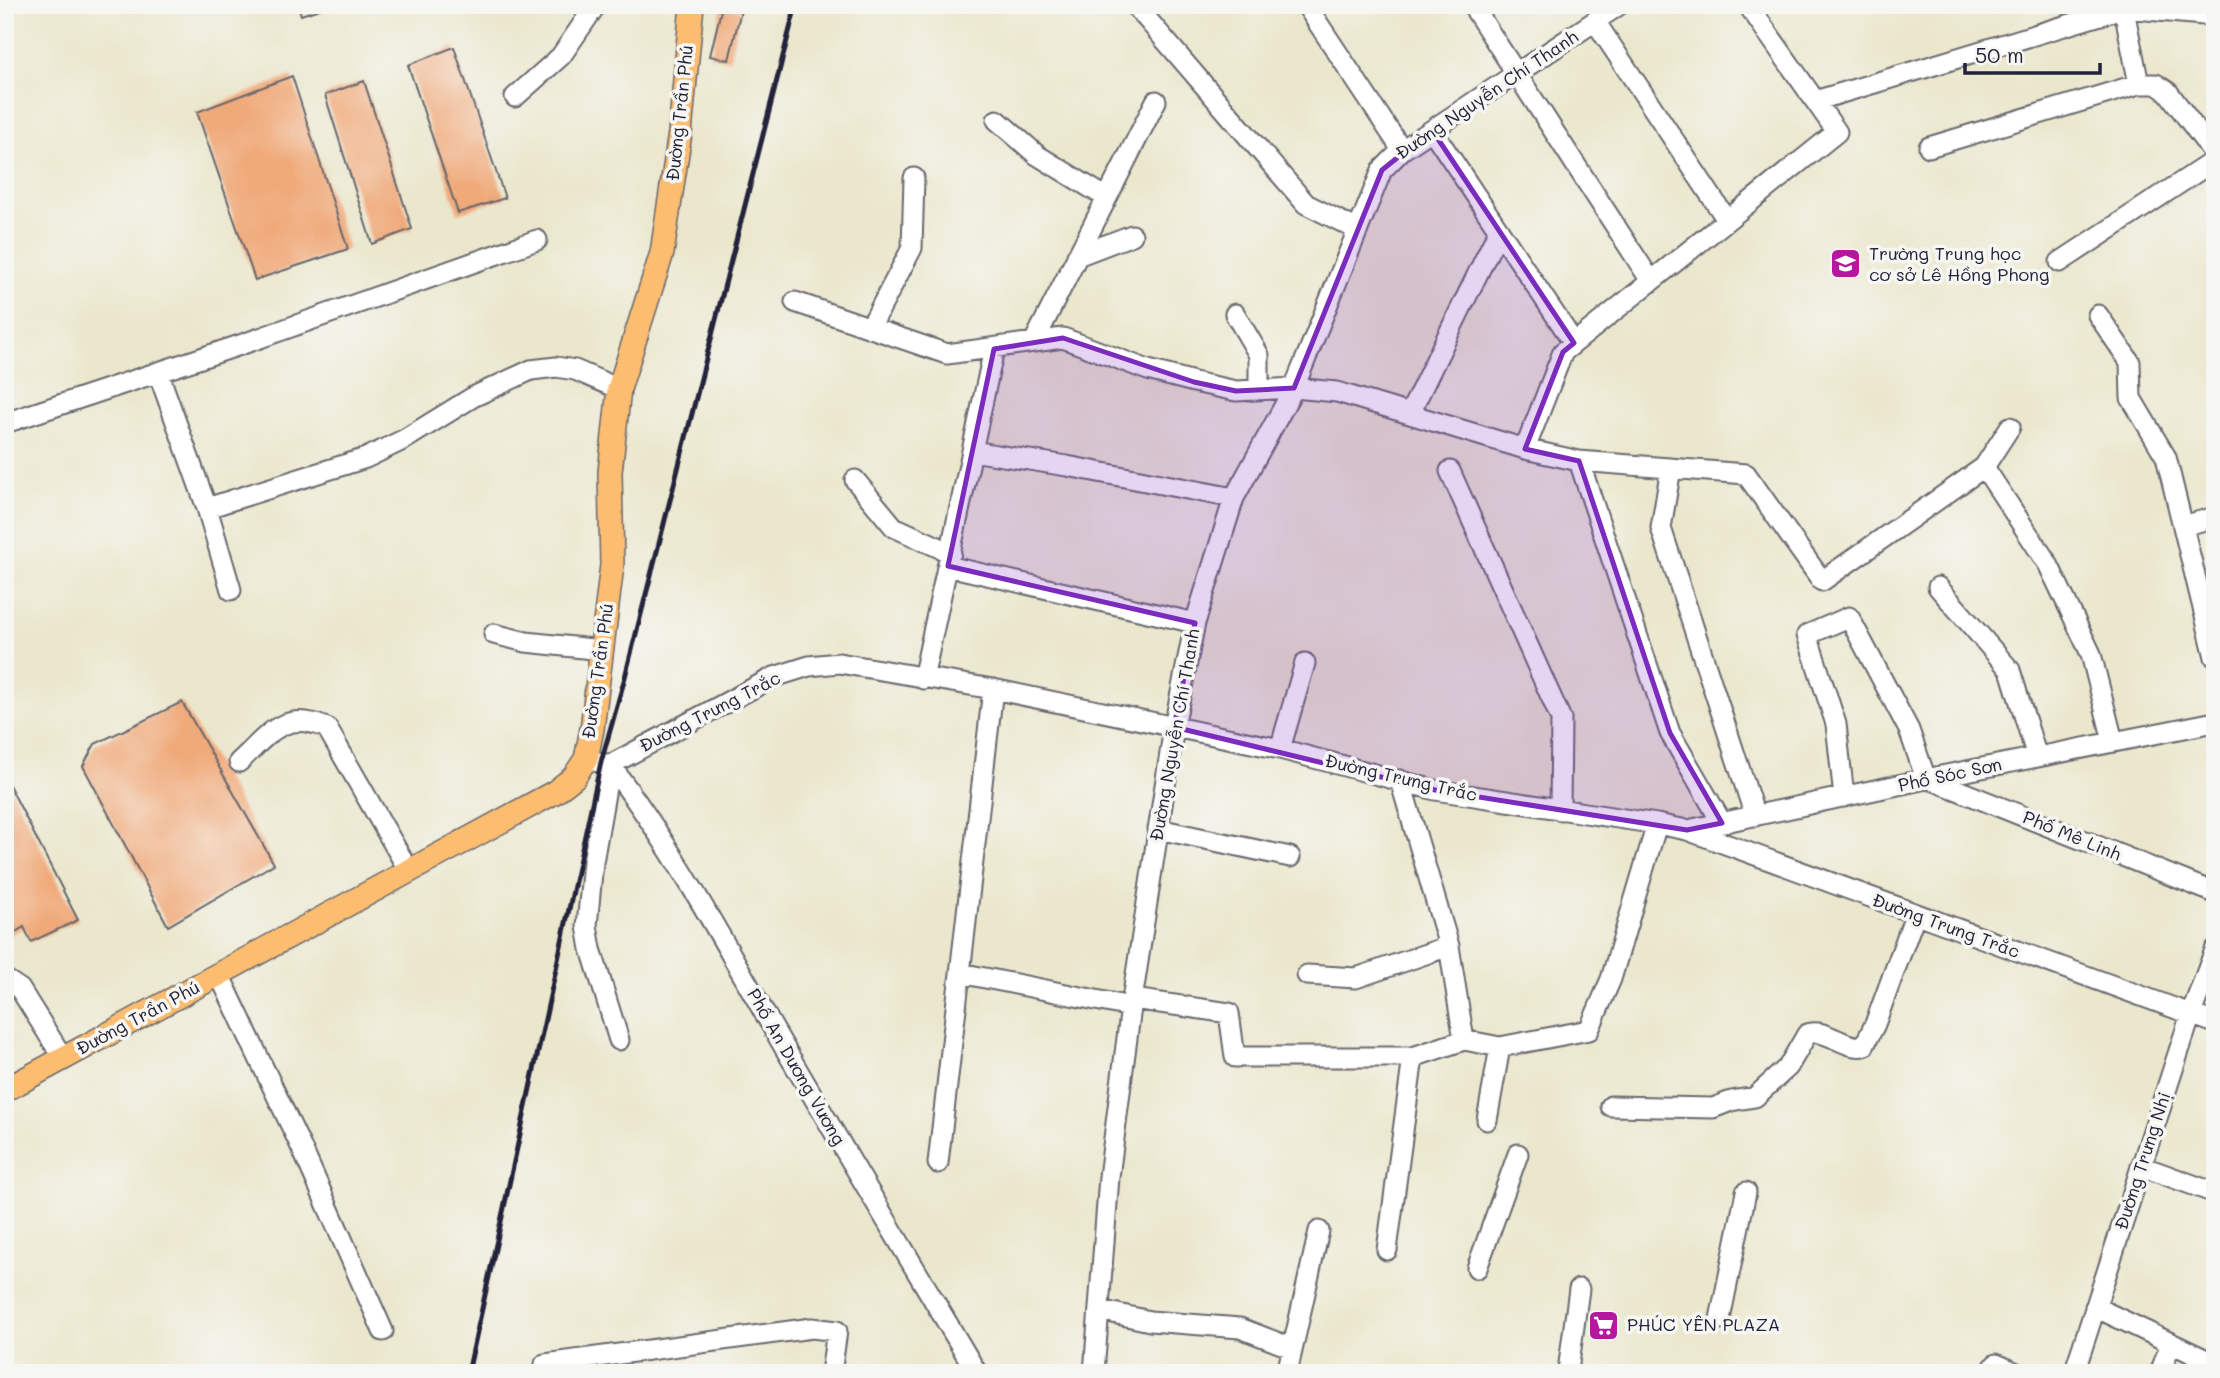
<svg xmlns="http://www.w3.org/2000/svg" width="2220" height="1378" font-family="Mali,sans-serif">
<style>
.building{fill:#f0aa7a}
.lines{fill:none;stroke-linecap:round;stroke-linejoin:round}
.minor-casing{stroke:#68676e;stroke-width:23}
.major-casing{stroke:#68676e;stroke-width:26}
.minor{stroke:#fff;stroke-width:19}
.major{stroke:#fcbd6f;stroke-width:23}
.rail{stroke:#22223b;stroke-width:5}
.marked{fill:#7b2cbf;fill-opacity:0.2;stroke:#7b2cbf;stroke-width:5;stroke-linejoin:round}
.labels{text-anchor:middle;stroke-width:7;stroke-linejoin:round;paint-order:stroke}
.street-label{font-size:18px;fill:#22223b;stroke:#f6f6f2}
.poi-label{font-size:18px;fill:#22223b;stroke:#f6f6f2;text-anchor:start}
</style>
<rect width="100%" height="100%" fill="#f6f6f2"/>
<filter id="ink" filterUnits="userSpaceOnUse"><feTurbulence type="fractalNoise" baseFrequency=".0143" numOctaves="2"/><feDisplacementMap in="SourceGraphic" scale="14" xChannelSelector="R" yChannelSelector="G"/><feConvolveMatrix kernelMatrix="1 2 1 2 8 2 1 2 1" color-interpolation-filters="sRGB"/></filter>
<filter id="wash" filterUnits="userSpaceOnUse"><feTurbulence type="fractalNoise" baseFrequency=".00686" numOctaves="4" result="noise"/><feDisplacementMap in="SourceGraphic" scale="28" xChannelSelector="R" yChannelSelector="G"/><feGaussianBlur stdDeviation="1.57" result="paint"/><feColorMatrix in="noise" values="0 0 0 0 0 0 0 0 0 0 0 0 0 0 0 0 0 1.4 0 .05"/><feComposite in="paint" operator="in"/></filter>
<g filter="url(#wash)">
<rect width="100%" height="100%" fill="#ebe7cd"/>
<g id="blocks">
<!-- building -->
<path class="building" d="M298,5H329V6L301,15Z
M722,6L741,10L729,60L710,56Z
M454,47L505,198L458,213L408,65Z
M292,76L348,249L255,280L197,112Z
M364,81L412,229L372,244L325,95Z
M182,702L274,864L168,926L83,766L95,744Z
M5,777L78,920L31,942L24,927L5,938Z"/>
</g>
</g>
<g filter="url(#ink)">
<use href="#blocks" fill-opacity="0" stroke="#68676e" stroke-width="2"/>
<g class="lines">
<defs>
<path id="minor" d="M1135,5L1306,204L1358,230
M1306,5L1402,150
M1472,5L1651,281
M2123,5L2139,84
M1595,21L1727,220
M515,97L561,56L596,5
M1815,101L2124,8L2215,16
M997,120L1037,155L1107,198
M1432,130L1574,343
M1929,147L2139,84H2156L2168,92L2215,155
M1077,256L1132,235
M2060,262L2215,160
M795,302L947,354L1063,338L1148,370L1194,382L1236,391L1294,388L1337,392L1525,449L1579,461L1746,474L1822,581L1984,467L2010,427
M1235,314L1259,355V390
M2098,315L2130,362L2131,398L2166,457L2215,657
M870,328L912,248L914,178
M1034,342L1156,101
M158,372L207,508L366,458L405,439L473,397L531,370L556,367L575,370L619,389
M1410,413L1499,230
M5,423L240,345L537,240
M1525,449L1563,352L1837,132L1748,5
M972,451L1067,466L1234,498
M1579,461L1670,733L1722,823
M1984,467L2048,564L2091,654L2113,741
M1671,468L1661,528L1755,816
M1450,471L1561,719L1560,810
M855,480L894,527L951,553
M207,508L231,590
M2183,526L2215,517
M948,566L1195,623
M1938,587L2010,670L2037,757
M494,634L526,642L602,650
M923,679L994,349
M1280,749L1305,663
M586,759L610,765L774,677L809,666L839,663L993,689L1280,749L1435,790L1657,824L1687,830L2215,1023
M239,762C269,734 284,709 327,728L409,871
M610,765C674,849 724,943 777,1035C843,1148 910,1261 977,1373
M610,765L593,862L587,926L591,949L619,1040
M1930,779L2215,893
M1844,797L1836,724L1807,635L1849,617L1909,730L1926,779
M1158,829L1290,857
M1688,830L1926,779L2215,722
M960,973L1131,1007
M219,974L303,1151L383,1331
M1307,975L1356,978L1449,946
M5,979L20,989L63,1058
M1133,999L1229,1013L1235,1057H1413L1464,1040L1449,946L1400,780
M1464,1040L1500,1047L1589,1030L1611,979L1657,824
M1611,1106L1713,1108L1731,1101L1755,1097L1788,1067L1807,1034C1826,1027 1844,1050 1864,1046L1875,1024L1915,915
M1487,1120L1500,1047
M938,1163L993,689
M2141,1166L2215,1193
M1387,1250L1413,1057
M1477,1268L1518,1154
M2095,1307L2215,1364
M1099,1310L1150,1321L1240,1328L1292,1348
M1720,1319L1746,1192
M1568,1371L1579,1289
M544,1373L545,1364L812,1328L837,1331L831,1373
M1094,1373L1109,1177L1131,1007L1174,727L1195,623L1234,498L1294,388L1382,170L1402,150L1619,5
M1287,1373L1319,1231
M1990,1373L1996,1364L2017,1373
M2074,1373L2191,1014L2215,950
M2160,1373L2171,1343"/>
<path id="major" d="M5,1090L555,792L574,777L586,759L592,729L612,565L610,472L619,389L662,253L680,133L692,5"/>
</defs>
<!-- minor casing -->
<use href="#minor" class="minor-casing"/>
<!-- major casing -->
<use href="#major" class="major-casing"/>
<!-- minor -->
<use href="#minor" class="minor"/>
<!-- major -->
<use href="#major" class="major"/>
<!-- rail -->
<path class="rail" d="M468,1373L601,762L624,681L796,5"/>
</g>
</g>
<!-- marked area -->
<path class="marked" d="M1432,130L1574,343L1563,352L1525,449L1579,461L1670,733L1722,823L1687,830L1435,790L1174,727L1195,623L948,566L994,349L1063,338L1194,382L1236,391L1294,388L1382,170Z"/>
<!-- icons -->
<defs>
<symbol id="school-square" viewBox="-11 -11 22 22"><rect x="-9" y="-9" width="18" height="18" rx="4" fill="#b5179e" stroke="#f6f6f2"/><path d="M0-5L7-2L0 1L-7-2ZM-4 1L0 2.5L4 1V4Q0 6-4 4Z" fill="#fff"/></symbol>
<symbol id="supermarket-square" viewBox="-11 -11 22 22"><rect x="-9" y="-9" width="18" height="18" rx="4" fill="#b5179e" stroke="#f6f6f2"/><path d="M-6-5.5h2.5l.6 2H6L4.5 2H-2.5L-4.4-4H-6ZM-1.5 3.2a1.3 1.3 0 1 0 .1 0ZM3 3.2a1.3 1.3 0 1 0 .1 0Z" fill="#fff"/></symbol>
</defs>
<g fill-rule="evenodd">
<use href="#school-square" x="1828" y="246" width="35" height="35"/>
<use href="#supermarket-square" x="1586" y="1308" width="35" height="35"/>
</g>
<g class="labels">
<!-- street labels -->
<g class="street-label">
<text transform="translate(1487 95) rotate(-34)" y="6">Đường Nguyễn Chí Thanh</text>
<text transform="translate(680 113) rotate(-84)" y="6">Đường Trần Phú</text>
<text transform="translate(598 671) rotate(-82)" y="6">Đường Trần Phú</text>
<text transform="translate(710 712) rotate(-27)" y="6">Đường Trưng Trắc</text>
<text transform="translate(1175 735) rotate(-80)" y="6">Đường Nguyễn Chí Thanh</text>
<text transform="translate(1950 775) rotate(-12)" y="6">Phố Sóc Sơn</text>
<text transform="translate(1401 778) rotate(13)" y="6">Đường Trưng Trắc</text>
<text transform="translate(2072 836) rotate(22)" y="6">Phố Mê Linh</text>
<text transform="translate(1946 926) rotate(20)" y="6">Đường Trưng Trắc</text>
<text transform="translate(138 1018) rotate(-28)" y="6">Đường Trần Phú</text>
<text transform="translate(796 1067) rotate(60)" y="6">Phố An Dương Vương</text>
<text transform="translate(2143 1161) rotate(-72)" y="6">Đường Trưng Nhị</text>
</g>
<!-- poi labels -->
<g class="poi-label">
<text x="1869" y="260">Trường Trung học<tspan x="1869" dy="21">cơ sở Lê Hồng Phong</tspan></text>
<text x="1627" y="1331">PHÚC YÊN PLAZA</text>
</g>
</g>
<!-- margin -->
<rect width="2220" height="1378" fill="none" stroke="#f6f6f2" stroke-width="28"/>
<!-- scale -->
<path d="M1965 63v10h135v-10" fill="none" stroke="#22223b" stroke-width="3.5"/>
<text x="1975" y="63" font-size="21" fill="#22223b" stroke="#f6f6f2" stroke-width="5" paint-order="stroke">50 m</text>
</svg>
